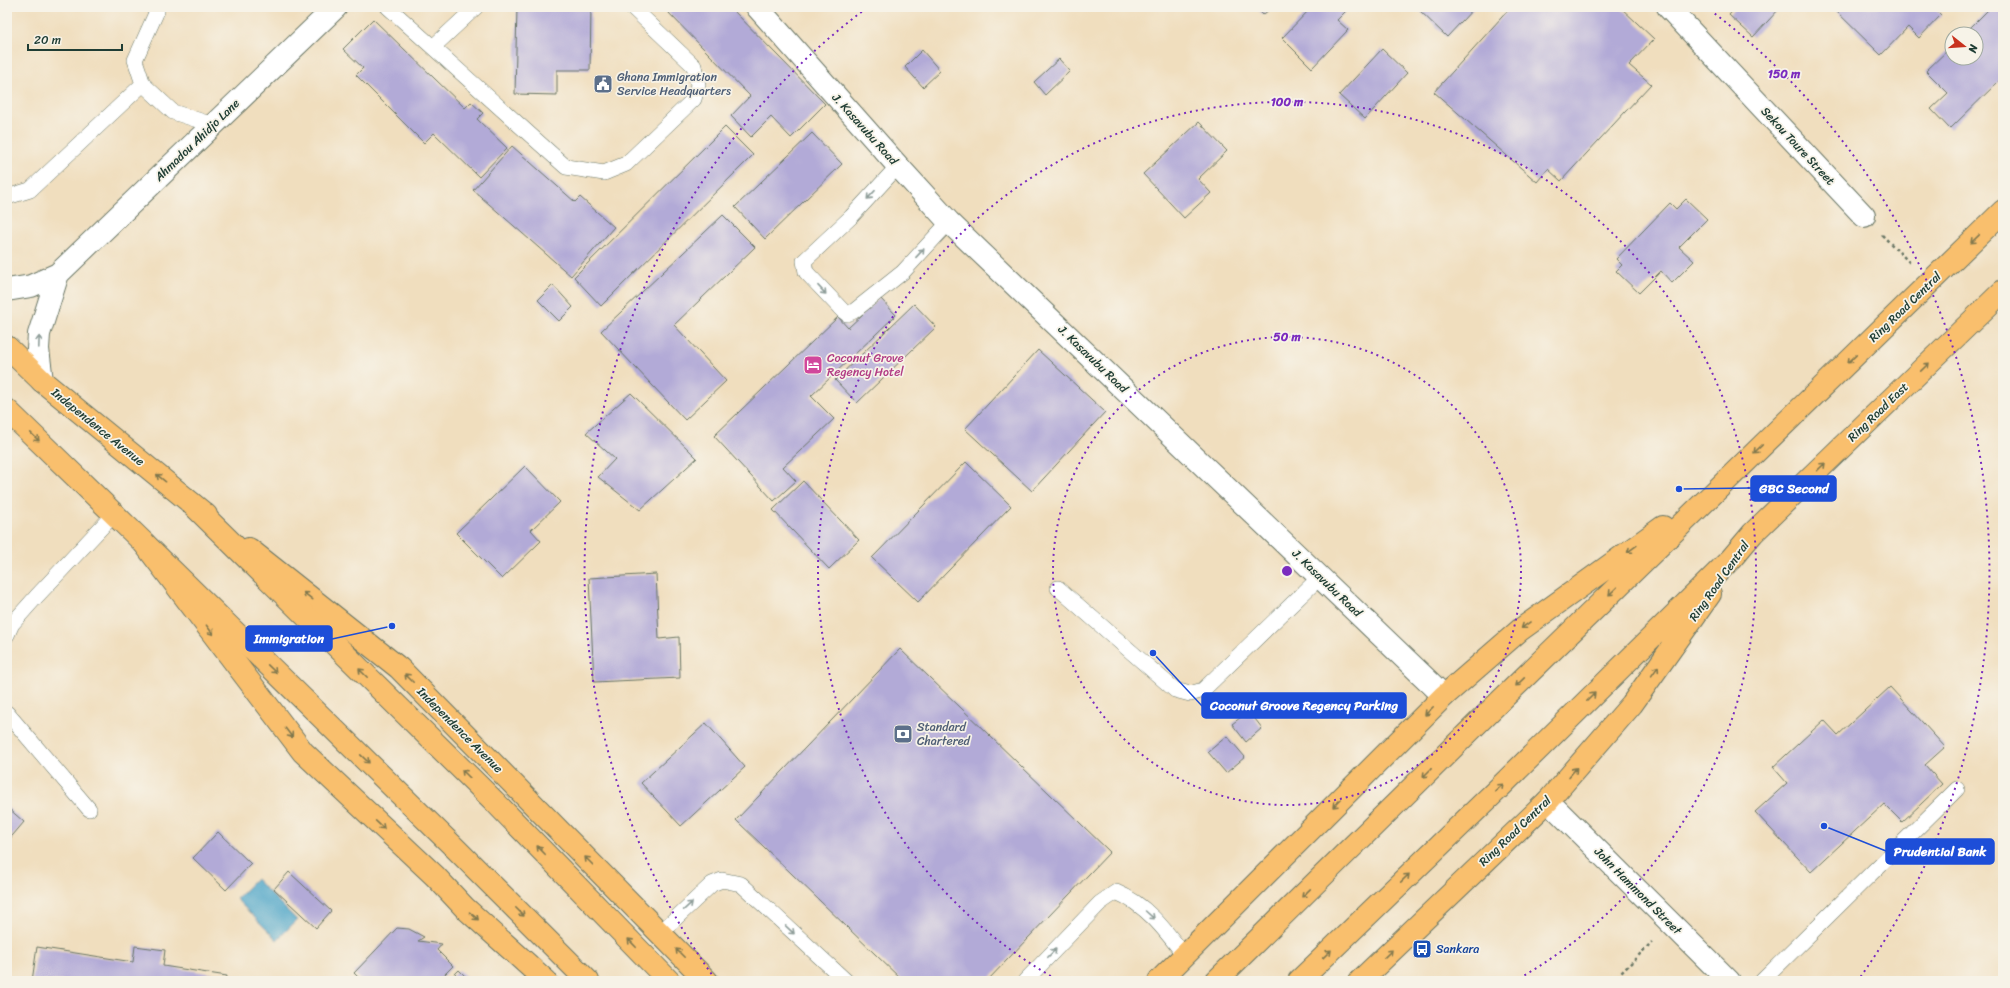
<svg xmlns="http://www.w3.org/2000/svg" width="2010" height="988" font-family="Sriracha,sans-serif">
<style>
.water{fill:#4ba4c8;stroke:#35707e}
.building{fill:#b2aad7}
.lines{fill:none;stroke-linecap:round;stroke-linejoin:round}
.service-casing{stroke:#687564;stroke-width:16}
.minor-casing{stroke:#687564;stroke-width:24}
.primary-casing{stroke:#687564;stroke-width:24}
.trunk-casing{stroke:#687564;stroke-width:24}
.path{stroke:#687564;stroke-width:2.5;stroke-dasharray:3 3;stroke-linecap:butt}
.service{stroke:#fff;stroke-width:15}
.minor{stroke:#fff;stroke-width:22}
.primary{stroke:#f9bf6d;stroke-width:22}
.trunk{stroke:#f9bf6d;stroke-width:22}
.oneway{stroke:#8f9e9a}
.oneway2{stroke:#81784e}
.ring{fill:none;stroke:#7b2cbf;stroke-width:2;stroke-dasharray:2 4}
.labels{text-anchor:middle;stroke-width:3.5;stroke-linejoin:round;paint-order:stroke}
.service-label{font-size:12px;fill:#4e5e75;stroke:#f7f3e8;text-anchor:start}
.street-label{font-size:12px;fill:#1f3d34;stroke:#f7f3e8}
.hotel-label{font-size:12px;fill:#b23c85;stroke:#f7f3e8;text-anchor:start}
.transit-label{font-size:12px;fill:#164399;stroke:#f7f3e8;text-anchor:start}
.centre{fill:#7b2cbf;stroke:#f7f3e8;stroke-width:2}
.ring-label{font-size:12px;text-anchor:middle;font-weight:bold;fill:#7b2cbf;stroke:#f7f3e8;stroke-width:3.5;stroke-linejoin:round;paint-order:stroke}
.leader{fill:none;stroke:#1d4ed8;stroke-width:1.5}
.callout-dot{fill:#1d4ed8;stroke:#f7f3e8;stroke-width:1.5}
.callout{fill:#1d4ed8;stroke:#1d4ed8;stroke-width:1.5}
.callout-label{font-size:13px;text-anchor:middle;font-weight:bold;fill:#fff}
</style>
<rect width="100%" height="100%" fill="#f7f3e8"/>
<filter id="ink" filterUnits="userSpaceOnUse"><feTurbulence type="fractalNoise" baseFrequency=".025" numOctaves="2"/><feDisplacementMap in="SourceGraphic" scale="8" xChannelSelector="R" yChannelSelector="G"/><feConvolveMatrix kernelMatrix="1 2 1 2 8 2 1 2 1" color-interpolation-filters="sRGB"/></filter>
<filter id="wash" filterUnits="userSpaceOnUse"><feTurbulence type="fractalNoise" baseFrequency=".012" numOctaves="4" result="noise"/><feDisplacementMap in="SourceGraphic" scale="16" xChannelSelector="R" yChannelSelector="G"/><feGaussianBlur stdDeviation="0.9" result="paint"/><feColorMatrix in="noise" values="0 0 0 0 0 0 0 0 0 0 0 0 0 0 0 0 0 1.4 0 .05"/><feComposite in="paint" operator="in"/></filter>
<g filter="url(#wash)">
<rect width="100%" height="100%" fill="#f0debe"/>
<!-- water -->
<path class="water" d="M256,879L297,920L277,940L236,899Z"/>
<g id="blocks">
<!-- building -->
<path class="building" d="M517,7H591L590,70H557V95L515,94Z
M663,7H730L825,104L791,138L771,117L751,137L731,116L750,96Z
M1256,7H1272L1263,15Z
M1312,7H1343L1347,10L1337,20L1348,30L1312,68L1282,38Z
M1416,7H1475L1447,37Z
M1511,7H1620L1654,39L1629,65L1651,84L1561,181L1548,169L1537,182L1434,92Z
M1736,7H1781L1753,37L1729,15Z
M1832,7H1933L1941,15L1919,38L1908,27L1881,55Z
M1991,7H2003V77L1950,129L1931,109L1948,93L1926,71L1952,46V58H1976V34H1964Z
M373,19L465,108L471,102L483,113L477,119L507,148L479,177L434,133L424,143L356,75L363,68L343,49Z
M1382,49L1407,73L1365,119L1339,95Z
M922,50L940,71L923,87L905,67Z
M1059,59L1070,71L1045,95L1034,82Z
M1199,122L1227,151L1198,179L1211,193L1184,218L1143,174Z
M725,127L753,155L601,306L574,277Z
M812,133L842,164L765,239L735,207Z
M512,146L575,202L580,197L614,227L571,276L473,190Z
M1686,199L1707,219L1679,247L1694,261L1672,283L1661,271L1639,293L1616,271L1622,265L1616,259L1670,203L1676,209Z
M723,215L755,247L674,325L726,381L685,420L601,331Z
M553,285L573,307L559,321L538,300Z
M880,298L896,315L811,396L834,419L783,467L796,481L774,501L714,436L838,317L848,328Z
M914,304L936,327L857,403L835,380Z
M1038,350L1105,412L1032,491L965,429Z
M631,393L697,458L640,510L598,477L615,459L586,433Z
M966,462L1011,506L918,602L872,558Z
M525,466L560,502L531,530L541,541L502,579L456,533Z
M803,481L859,540L829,569L773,510Z
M656,574L659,639L679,637L680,678L594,682L589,578Z
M900,649L1110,852L987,981H903L736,820Z
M1890,687L1945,747L1925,765L1942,784L1902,822L1884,804L1811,872L1755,812L1787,783L1773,767L1824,720L1838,735Z
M1249,711L1262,728L1246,742L1232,724Z
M706,723L745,767L681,826L641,783Z
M1227,736L1245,757L1226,773L1208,752Z
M7,807L24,822L7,842Z
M218,832L251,864L226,890L193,858Z
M289,872L331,911L316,928L274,889Z
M397,928L409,929L424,937L418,941L442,944L437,950L453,966L438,981H362L354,973Z
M135,946L165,950L163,966L227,976L226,981H32L37,947L133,962Z
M459,970L470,981H448Z"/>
</g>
</g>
<g filter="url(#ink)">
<use href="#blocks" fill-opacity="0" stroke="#687564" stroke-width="1"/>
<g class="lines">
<defs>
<path id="service" d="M154,7L157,11L135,60L143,84L173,112L213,125
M388,7L566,167L604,173L626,164L694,99L698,85L694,66L632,7
M433,47L476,7
M898,166L851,217L804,261L806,272L843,311L847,314L854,311L903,272L949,222
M7,197L30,190L143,84
M1058,588L1175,690L1190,694L1203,690L1321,576
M7,635L12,624L36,597L114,514
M7,713L89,809
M660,933L712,884L722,880L741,884L846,981
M1025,981L1100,903L1116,892C1146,904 1166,931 1185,956
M1762,981L1957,789"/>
<path id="minor" d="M757,7L898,166L949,222L1444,696
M1668,7L1864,216
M58,274L336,7
M7,290L31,286L58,274L39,334L38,349L42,381
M1548,801L1729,981"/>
<path id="primary" d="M7,347L42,381L206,515
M7,410L144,543L303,752L435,876L465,908L546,981
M249,549L399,668L707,981
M1159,981L1444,696L1520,630L1663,527
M1216,981L1492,709L2003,211
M1299,981L1499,788L1731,559L1753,533L2003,291
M1360,981L1548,801L1632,704L1710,594"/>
<path id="trunk" d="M191,503L494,801L669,981
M144,543L452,845L588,981"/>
</defs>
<!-- service casing -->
<use href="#service" class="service-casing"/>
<!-- minor casing -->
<use href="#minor" class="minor-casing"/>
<!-- primary casing -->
<use href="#primary" class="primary-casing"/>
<!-- trunk casing -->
<use href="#trunk" class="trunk-casing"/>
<!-- path -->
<path class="path" d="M1882,235L1910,263
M1613,981L1652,942"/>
<!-- service -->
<use href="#service" class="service"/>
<!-- minor -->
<use href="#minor" class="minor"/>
<!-- primary -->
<use href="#primary" class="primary"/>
<!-- trunk -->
<use href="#trunk" class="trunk"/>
</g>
<!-- one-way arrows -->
<defs><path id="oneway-shaft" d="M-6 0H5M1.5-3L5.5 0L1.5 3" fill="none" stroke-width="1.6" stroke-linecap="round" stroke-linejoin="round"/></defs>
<g class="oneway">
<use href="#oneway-shaft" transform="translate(871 195) rotate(133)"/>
<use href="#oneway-shaft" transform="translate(920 253) rotate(-47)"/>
<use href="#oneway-shaft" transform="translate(822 290) rotate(47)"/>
<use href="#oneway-shaft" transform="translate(39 342) rotate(-88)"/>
<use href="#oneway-shaft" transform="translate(688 906) rotate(-43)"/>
<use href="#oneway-shaft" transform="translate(1150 915) rotate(42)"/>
<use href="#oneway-shaft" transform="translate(790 930) rotate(43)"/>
<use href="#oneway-shaft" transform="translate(1052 953) rotate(-46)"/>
</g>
<g class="oneway2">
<use href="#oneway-shaft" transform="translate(1975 239) rotate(136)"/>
<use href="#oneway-shaft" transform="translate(1852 359) rotate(136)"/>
<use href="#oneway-shaft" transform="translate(1925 367) rotate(-44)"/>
<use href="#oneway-shaft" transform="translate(35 437) rotate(44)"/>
<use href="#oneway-shaft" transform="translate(1758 449) rotate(136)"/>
<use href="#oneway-shaft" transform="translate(1821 467) rotate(-44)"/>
<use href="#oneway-shaft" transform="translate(161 478) rotate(-141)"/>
<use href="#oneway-shaft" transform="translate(1632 549) rotate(144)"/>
<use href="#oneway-shaft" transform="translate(1613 591) rotate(136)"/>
<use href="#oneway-shaft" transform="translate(308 596) rotate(-142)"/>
<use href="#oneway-shaft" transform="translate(1526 625) rotate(144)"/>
<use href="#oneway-shaft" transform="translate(210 630) rotate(53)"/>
<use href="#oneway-shaft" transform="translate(272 669) rotate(44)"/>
<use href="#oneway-shaft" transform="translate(1655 671) rotate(-55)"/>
<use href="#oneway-shaft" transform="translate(363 673) rotate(-135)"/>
<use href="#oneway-shaft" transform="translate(409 678) rotate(-135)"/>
<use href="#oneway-shaft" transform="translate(1520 682) rotate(136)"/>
<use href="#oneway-shaft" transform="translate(1591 697) rotate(-45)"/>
<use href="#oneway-shaft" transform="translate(1429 711) rotate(135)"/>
<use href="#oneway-shaft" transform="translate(289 733) rotate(53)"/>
<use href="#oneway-shaft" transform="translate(365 759) rotate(44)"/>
<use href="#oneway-shaft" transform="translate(1573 772) rotate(-49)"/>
<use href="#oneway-shaft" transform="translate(1427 773) rotate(135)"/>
<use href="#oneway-shaft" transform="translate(466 774) rotate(-135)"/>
<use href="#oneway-shaft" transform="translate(1499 788) rotate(-44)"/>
<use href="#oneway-shaft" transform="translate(1337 803) rotate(135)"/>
<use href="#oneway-shaft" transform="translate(380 825) rotate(43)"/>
<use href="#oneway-shaft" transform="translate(541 850) rotate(-134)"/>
<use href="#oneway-shaft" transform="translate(589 861) rotate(-135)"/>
<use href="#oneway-shaft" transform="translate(1405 878) rotate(-44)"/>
<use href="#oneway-shaft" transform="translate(1306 893) rotate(136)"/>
<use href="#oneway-shaft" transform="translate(520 912) rotate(45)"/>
<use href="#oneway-shaft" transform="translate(474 916) rotate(41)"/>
<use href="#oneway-shaft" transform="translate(632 943) rotate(-134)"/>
<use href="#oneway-shaft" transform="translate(680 953) rotate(-135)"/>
<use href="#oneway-shaft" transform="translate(1327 954) rotate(-44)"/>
<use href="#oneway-shaft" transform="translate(1388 954) rotate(-44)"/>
</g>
</g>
<!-- distance rings -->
<g class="ring">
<circle cx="1287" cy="571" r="234"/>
<path d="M1056 979A469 469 0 1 1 1518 979"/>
<path d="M715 979A703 703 0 0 1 864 10M1710 10A703 703 0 0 1 1859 979"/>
</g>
<!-- icons -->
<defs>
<symbol id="civic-square" viewBox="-11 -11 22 22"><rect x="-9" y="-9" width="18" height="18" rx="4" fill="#5c6f8a" stroke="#f7f3e8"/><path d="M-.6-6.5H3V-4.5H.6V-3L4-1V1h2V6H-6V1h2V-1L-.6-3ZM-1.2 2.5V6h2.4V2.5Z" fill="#fff"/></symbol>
<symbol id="hotel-square" viewBox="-11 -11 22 22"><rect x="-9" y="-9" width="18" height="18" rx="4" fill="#d1479c" stroke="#f7f3e8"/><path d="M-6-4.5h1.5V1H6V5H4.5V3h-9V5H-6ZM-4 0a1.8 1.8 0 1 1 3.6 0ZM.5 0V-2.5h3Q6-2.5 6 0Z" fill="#fff"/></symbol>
<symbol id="bank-square" viewBox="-11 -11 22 22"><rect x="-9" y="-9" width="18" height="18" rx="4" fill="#5c6f8a" stroke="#f7f3e8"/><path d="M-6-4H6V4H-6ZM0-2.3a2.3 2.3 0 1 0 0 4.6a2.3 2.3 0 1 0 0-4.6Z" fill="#fff"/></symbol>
<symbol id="bus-square" viewBox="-11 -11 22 22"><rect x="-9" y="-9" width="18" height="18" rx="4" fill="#1a4fb4" stroke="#f7f3e8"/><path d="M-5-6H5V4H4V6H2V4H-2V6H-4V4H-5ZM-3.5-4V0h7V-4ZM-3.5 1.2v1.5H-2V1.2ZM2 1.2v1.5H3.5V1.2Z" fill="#fff"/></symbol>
</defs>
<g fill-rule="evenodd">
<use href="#civic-square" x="592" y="73" width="22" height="22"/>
<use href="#hotel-square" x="802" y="354" width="22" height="22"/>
<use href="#bank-square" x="892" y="723" width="22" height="22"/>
<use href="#bus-square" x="1411" y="938" width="22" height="22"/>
</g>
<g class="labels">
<!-- service labels -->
<g class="service-label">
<text x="617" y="81">Ghana Immigration<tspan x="617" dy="14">Service Headquarters</tspan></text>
<text x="917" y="731">Standard<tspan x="917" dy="14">Chartered</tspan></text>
</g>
<!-- street labels -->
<g class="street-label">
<text transform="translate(865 129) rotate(48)" y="4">J. Kasavubu Road</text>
<text transform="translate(197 140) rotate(-44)" y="4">Ahmadou Ahidjo Lane</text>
<text transform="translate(1798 146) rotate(47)" y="4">Sekou Toure Street</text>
<text transform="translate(1905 307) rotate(-44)" y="4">Ring Road Central</text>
<text transform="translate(1093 359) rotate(44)" y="4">J. Kasavubu Road</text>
<text transform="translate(1878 412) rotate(-44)" y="4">Ring Road East</text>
<text transform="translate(98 427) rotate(39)" y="4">Independence Avenue</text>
<text transform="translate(1719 581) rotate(-55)" y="4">Ring Road Central</text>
<text transform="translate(1327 583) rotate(44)" y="4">J. Kasavubu Road</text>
<text transform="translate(460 730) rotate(45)" y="4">Independence Avenue</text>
<text transform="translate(1515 831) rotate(-44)" y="4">Ring Road Central</text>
<text transform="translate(1638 891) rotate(45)" y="4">John Hammond Street</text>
</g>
<!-- hotel labels -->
<g class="hotel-label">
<text x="827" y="362">Coconut Grove<tspan x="827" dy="14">Regency Hotel</tspan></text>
</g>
<!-- transit labels -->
<g class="transit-label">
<text x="1436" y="953">Sankara</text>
</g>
</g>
<circle cx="1287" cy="571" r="6" class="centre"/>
<g class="ring-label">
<text x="1784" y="78">150 m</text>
<text x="1287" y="106">100 m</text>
<text x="1287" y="341">50 m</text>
</g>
<!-- callouts -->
<path class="leader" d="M1679 489L1751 488M392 626L332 639M1153 653L1202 706M1824 826L1886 851"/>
<g class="callout-dot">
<circle cx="1679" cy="489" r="4"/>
<circle cx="392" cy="626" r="4"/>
<circle cx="1153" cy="653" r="4"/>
<circle cx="1824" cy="826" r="4"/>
</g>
<g class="callout">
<rect x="1751" y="476" width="85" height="25" rx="4"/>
<rect x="246" y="626" width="86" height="25" rx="4"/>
<rect x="1202" y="693" width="204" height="25" rx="4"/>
<rect x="1886" y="839" width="108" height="25" rx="4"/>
</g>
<g class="callout-label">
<text x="1794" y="493">GBC Second</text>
<text x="289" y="643">Immigration</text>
<text x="1304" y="710">Coconut Groove Regency Parking</text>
<text x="1940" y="856">Prudential Bank</text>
</g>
<!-- margin -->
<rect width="2010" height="988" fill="none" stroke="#f7f3e8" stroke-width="24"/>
<!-- north arrow -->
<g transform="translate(1964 46) rotate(107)"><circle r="19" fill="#f7f3e8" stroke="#a1aaa0"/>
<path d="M0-3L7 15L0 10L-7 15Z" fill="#c8321e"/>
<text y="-6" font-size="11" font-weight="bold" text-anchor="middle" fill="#1f3d34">N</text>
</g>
<!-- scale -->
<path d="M28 44v6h94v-6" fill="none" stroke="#1f3d34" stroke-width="2"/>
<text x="34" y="44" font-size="12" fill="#1f3d34" stroke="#f7f3e8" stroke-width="3" paint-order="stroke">20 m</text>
</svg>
